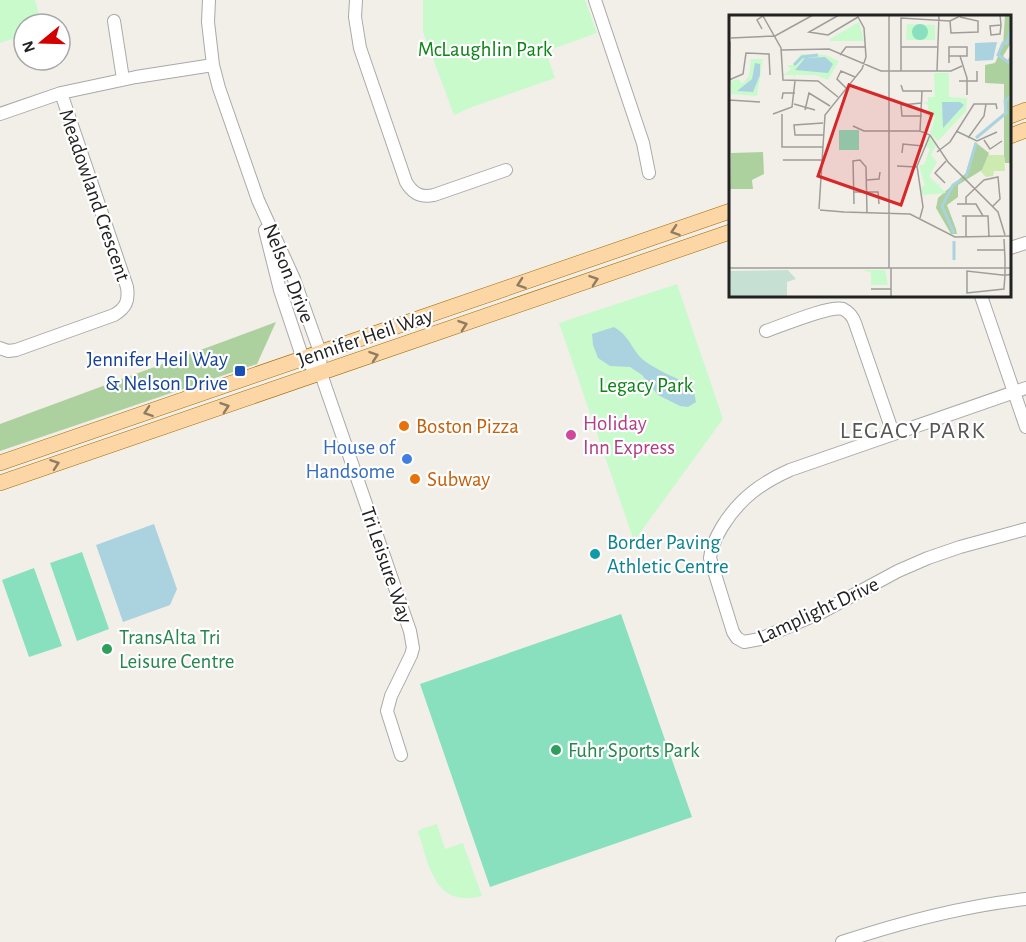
<svg xmlns="http://www.w3.org/2000/svg" width="1026" height="942" font-family="'Alegreya Sans',sans-serif">
<style>
.forest{fill:#add19e}
.park{fill:#c8facc}
.pitch{fill:#88e0be}
.water{fill:#aad3df}
.lines{fill:none;stroke-linecap:round;stroke-linejoin:round}
.minor-casing{stroke:#a9a9a9;stroke-width:14}
.major-casing{stroke:#a06b00;stroke-width:16}
.minor{stroke:#fff;stroke-width:12}
.major{stroke:#fcd6a4;stroke-width:15}
.oneway{stroke:#8f7c63}
.transit-dot{fill:#1a4fb4;stroke:#fff;stroke-width:2}
.food-dot{fill:#e8710a;stroke:#fff;stroke-width:2}
.hotel-dot{fill:#d1479c;stroke:#fff;stroke-width:2}
.shop-dot{fill:#3f7fe0;stroke:#fff;stroke-width:2}
.culture-dot{fill:#0f9aa8;stroke:#fff;stroke-width:2}
.leisure-dot{fill:#2e9e5b;stroke:#fff;stroke-width:2}
.labels{text-anchor:middle;stroke-width:4.5;stroke-linejoin:round;paint-order:stroke}
.park-label{font-size:21px;fill:#0c8416;stroke:#fff}
.street-label{font-size:21px;fill:#222;stroke:#fff}
.transit-label{font-size:21px;fill:#164399;stroke:#fff;text-anchor:end}
.hotel-label{font-size:21px;fill:#b23c85;stroke:#fff;text-anchor:start}
.food-label{font-size:21px;fill:#c56008;stroke:#fff;text-anchor:start}
.shop-label{font-size:21px;fill:#366cbe;stroke:#fff;text-anchor:end}
.culture-label{font-size:21px;fill:#0d838f;stroke:#fff;text-anchor:start}
.leisure-label{font-size:21px;fill:#27864d;stroke:#fff;text-anchor:start}
.quarter-label{font-size:24px;letter-spacing:1.5px;fill:#555;stroke:#fff}
.inset-river{fill:none;stroke:#aad3df;stroke-width:3}
.inset-road{fill:none;stroke:#9f9d99;stroke-width:1.5}
.view{fill:#d62828;fill-opacity:0.15;stroke:#d62828;stroke-width:3}
.inset-edge{fill:none;stroke:#222;stroke-width:3}
</style>
<rect width="100%" height="100%" fill="#f2efe9"/>
<!-- forest -->
<path class="forest" d="M276,322L257,364L0,451V424Z"/>
<!-- park -->
<path class="park" d="M0,0H35L42,24H24V35L0,43Z
M423,0H585L597,33L546,51L555,78L472,107L454,115L423,32Z
M677,284L723,419L634,541L559,323Z
M437,824L445,849L463,843L482,896C434,908 430,867 418,832L421,829Z"/>
<!-- pitch -->
<path class="pitch" d="M82,552L109,629L77,641L50,563Z
M34,568L62,646L29,657L2,580Z
M621,614L692,817L490,887L420,684Z"/>
<!-- water -->
<path class="water" d="M614,327C632,338 631,351 646,362C660,372 678,378 693,387L696,402L688,407L680,406L658,395L642,375L630,367L610,366L598,358L593,345L592,334Z
M154,524L177,589L170,605L123,622L96,545Z"/>
<g class="lines">
<defs>
<path id="minor" d="M209,0L208,22L213,65L219,88L258,200L294,279L320,352L321,374L410,631L413,648L411,655L391,696L387,711L401,755
M356,0L355,17L360,48L406,182C413,194 421,198 434,195L506,170
M595,0L643,143L649,173
M114,21L123,79
M0,114L61,93L136,77L213,65
M265,230L280,290L303,359L321,374
M1010,248L1026,243
M981,296L1026,427
M766,331C781,326 830,305 843,309C849,312 853,317 855,323L893,433
M0,348L8,351L16,350L114,315C126,308 129,301 127,287L61,93
M1026,388L790,470C761,483 739,499 722,527C716,537 711,547 710,558L733,632L737,638L744,642L760,639L822,612L898,571L928,558L960,547L1026,529
M842,942C902,922 963,906 1026,899"/>
<path id="major" d="M1010,116L1026,110
M1010,136L1026,130
M0,463L730,211
M0,483L730,232"/>
</defs>
<!-- minor casing -->
<use href="#minor" class="minor-casing"/>
<!-- major casing -->
<use href="#major" class="major-casing"/>
<!-- minor -->
<use href="#minor" class="minor"/>
<!-- major -->
<use href="#major" class="major"/>
</g>
<!-- one-way arrows -->
<defs><path id="oneway-chevron" d="M-2-3.5L2.5 0L-2 3.5" fill="none" stroke-width="1.6" stroke-linecap="round" stroke-linejoin="round" transform="scale(1.5)"/></defs>
<g class="oneway">
<use href="#oneway-chevron" transform="translate(675 231) rotate(161)"/>
<use href="#oneway-chevron" transform="translate(594 280) rotate(-19)"/>
<use href="#oneway-chevron" transform="translate(521 284) rotate(161)"/>
<use href="#oneway-chevron" transform="translate(463 325) rotate(-19)"/>
<use href="#oneway-chevron" transform="translate(374 356) rotate(-19)"/>
<use href="#oneway-chevron" transform="translate(225 407) rotate(-19)"/>
<use href="#oneway-chevron" transform="translate(148 412) rotate(161)"/>
<use href="#oneway-chevron" transform="translate(55 464) rotate(-19)"/>
</g>
<!-- markers -->
<rect class="transit-dot" x="234" y="365" width="12" height="12" rx="3"/>
<g class="food-dot">
<circle cx="404" cy="426" r="6"/>
<circle cx="415" cy="479" r="6"/>
</g>
<circle class="hotel-dot" cx="571" cy="435" r="6"/>
<circle class="shop-dot" cx="407" cy="459" r="6"/>
<circle class="culture-dot" cx="595" cy="554" r="6"/>
<g class="leisure-dot">
<circle cx="107" cy="649" r="6"/>
<circle cx="556" cy="750" r="6"/>
</g>
<g class="labels">
<!-- park labels -->
<g class="park-label">
<text x="485" y="56">McLaughlin Park</text>
<text x="646" y="392">Legacy Park</text>
</g>
<!-- street labels -->
<g class="street-label">
<text transform="translate(95 195) rotate(71)" y="7">Meadowland Crescent</text>
<text transform="translate(289 273) rotate(68)" y="7">Nelson Drive</text>
<text transform="translate(365 337) rotate(-19)" y="7">Jennifer Heil Way</text>
<text transform="translate(387 565) rotate(71)" y="7">Tri Leisure Way</text>
<text transform="translate(818 610) rotate(-25)" y="7">Lamplight Drive</text>
</g>
<!-- transit labels -->
<g class="transit-label">
<text x="228" y="366">Jennifer Heil Way<tspan x="228" dy="24">&amp; Nelson Drive</tspan></text>
</g>
<!-- hotel labels -->
<g class="hotel-label">
<text x="583" y="430">Holiday<tspan x="583" dy="24">Inn Express</tspan></text>
</g>
<!-- food labels -->
<g class="food-label">
<text x="416" y="433">Boston Pizza</text>
<text x="427" y="486">Subway</text>
</g>
<!-- shop labels -->
<g class="shop-label">
<text x="395" y="454">House of<tspan x="395" dy="24">Handsome</tspan></text>
</g>
<!-- culture labels -->
<g class="culture-label">
<text x="607" y="549">Border Paving<tspan x="607" dy="24">Athletic Centre</tspan></text>
</g>
<!-- leisure labels -->
<g class="leisure-label">
<text x="119" y="644">TransAlta Tri<tspan x="119" dy="24">Leisure Centre</tspan></text>
<text x="568" y="757">Fuhr Sports Park</text>
</g>
<!-- quarter labels -->
<g class="quarter-label">
<text x="913" y="438">LEGACY PARK</text>
</g>
</g>
<!-- overview -->
<g transform="translate(729 15)">
<rect width="282" height="282" fill="#f2efe9"/>
<path d="M259,140H275L276,156H265L264,161L257,162L252,157Z" fill="#cdebb0"/>
<path d="M276,0H282V28L274,41L278,46L282,40V148H276L275,140V69L256,68V50L266,48L274,31ZM246,127L260,138L253,155L229,170V182L218,190L227,214L228,219H222L207,193L209,183L237,158ZM34,137L35,159L23,165L24,174H1L2,138Z" fill="#add19e"/>
<path d="M59,255L67,264L58,267V282H0V256Z" fill="#c6e0d4"/>
<path d="M130,7L135,26H101V24ZM178,9L206,10V25H177ZM72,39L97,40L110,46L99,65L87,60H66V64L65,60H54L62,54L58,50H64ZM22,44H34L28,81L2,79V66L10,64L13,69L20,61ZM205,58H220V82L238,83L237,96L209,126L201,118L206,102H199V90L194,87H199V82H206ZM202,122L207,130L202,140L208,147L200,161L209,170L213,167L210,171L217,178L193,180L192,172L196,171L190,150H195L201,133L196,131ZM134,255H156L159,270H142V258Z" fill="#c8facc"/>
<path d="M183 17a8 8 0 1 1 16 0a8 8 0 1 1-16 0ZM110,115H130V135H110Z" fill="#88e0be"/>
<path d="M268,27L264,45L246,46V28ZM96,42L104,49L99,58L66,55L76,43ZM26,48L31,49V60L24,77L8,76L23,64ZM213,87H231L235,90L214,113Z" fill="#aad3df"/>
<path class="inset-river" d="M282,14L278,28H274L269,40L282,49M65,50L73,42L89,40M247,123L277,98L276,86L282,81M237,162L247,128M225,218L213,191L224,170L232,165M225,226V245"/>
<path class="inset-road" d="M110,0L80,17L99,20L129,2M271,0L272,10L271,19L262,20L261,11L272,10M34,1L52,33L54,65L89,66L109,82M221,6L222,18L249,17V6L231,2M33,14L28,5L35,0M2,23L46,21L84,0M172,32H208M52,35L100,34L152,56H222L233,51M111,40L117,32H137M220,41H238V32H220V48M231,41L238,63V80M172,56V3L221,6L233,0M208,56L210,0M0,65L14,59L17,38L40,39L41,60M230,66H248V56M172,70L174,76H203M117,73L108,64L112,56L126,62M53,84L54,78H66M0,85L31,87M0,86L1,27M193,88L172,90L173,101H193M65,89L86,95M76,95L80,78L101,91M44,99L63,92L66,66M53,99V132H94M124,111L135,116H191L201,120L219,147L269,197L276,220M191,116L193,76M227,116L248,126L268,117M94,120H66L65,110L94,108M239,123L255,101L257,89M255,125L261,134L273,126M208,137L221,127L245,89H267L268,94M173,138L174,129L194,131M54,145H94M168,151L188,152M138,165L150,164L151,157M216,168L206,158L217,146M125,177H149L150,189M125,189L124,146L131,145L137,152L138,198M228,189H247L254,201M237,189V182L255,165L269,162L271,184L264,191M90,194L96,100L133,54L137,42L135,13L128,0M91,195L115,197M115,197L181,199L226,222L282,221M233,201H259L260,222M237,201V222M191,203L194,192L188,151L201,120M275,224L276,244V260L275,273V274L238,278V256L273,260H279L282,259M248,235H275M0,253H282M160,253V0M142,274H162M162,282V253"/>
<path class="view" d="M120,70L203,99L172,190L89,161Z"/>
<rect width="282" height="282" class="inset-edge"/>
</g>
<!-- north arrow -->
<g transform="translate(42 42) rotate(251)"><circle r="28" fill="#ffffff" stroke="#a7a7a7" stroke-width="1.5"/>
<path d="M0-4.5L10 22L0 15L-10 22Z" fill="#d40000"/>
<text y="-9" font-size="16" font-weight="bold" text-anchor="middle" fill="#222222">N</text>
</g>
</svg>
